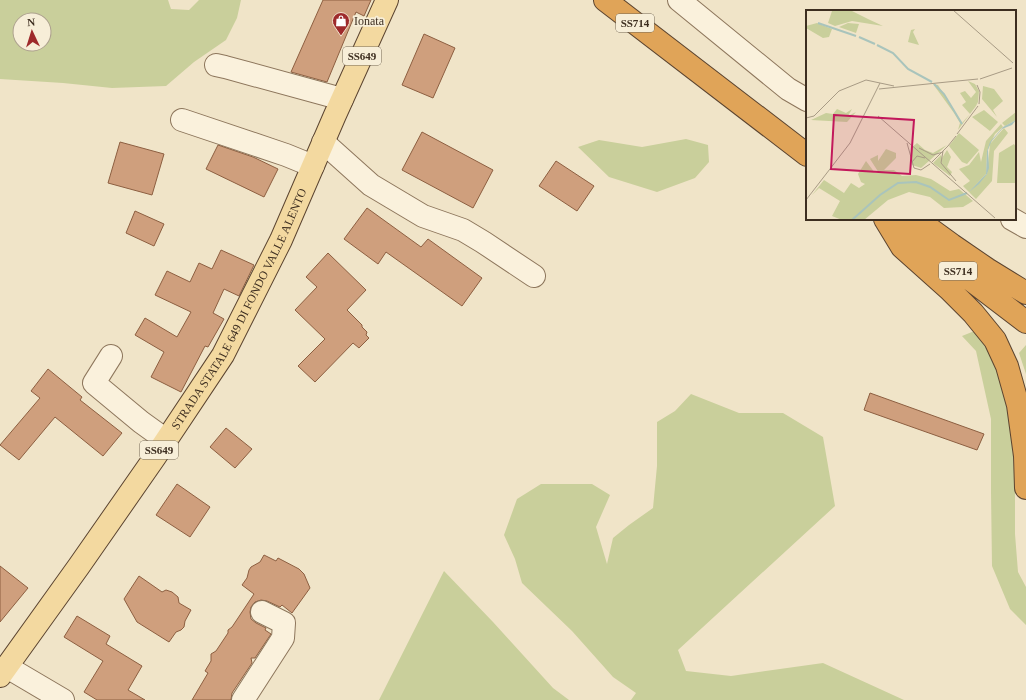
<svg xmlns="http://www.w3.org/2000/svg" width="1026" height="700" font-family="'Times New Roman',serif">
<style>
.green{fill:#c9cf9b;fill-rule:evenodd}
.building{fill:#cf9f7d;stroke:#8d5f41}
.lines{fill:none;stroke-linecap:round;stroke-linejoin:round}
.minor-casing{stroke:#8d765c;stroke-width:24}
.major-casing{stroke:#5b4430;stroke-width:24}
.highway-casing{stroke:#5b4430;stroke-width:24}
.minor{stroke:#faf1dc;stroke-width:22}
.major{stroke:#f3d9a0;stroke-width:22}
.highway{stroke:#e0a458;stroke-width:22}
.labels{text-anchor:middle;stroke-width:3.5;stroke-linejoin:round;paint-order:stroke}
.shield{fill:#f7eed8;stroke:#756857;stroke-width:1}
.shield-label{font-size:11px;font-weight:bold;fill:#3d2e20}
.poi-label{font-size:12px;fill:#3d2e20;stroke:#f7eed8;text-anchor:start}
.street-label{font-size:12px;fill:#3d2e20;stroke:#f7eed8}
.inset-river{fill:none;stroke:#a9c4bc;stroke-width:2}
.inset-road{fill:none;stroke:#a89b85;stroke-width:1}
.view{fill:#c2185b;fill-opacity:0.15;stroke:#c2185b;stroke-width:2}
.inset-edge{fill:none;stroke:#3d2e20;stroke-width:2}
</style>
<rect width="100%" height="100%" fill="#f0e4c8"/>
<!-- green -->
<path class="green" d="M0,0H168L171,9L189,10L199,0H241L237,18L226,40L194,62L166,86L112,88L63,83L0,79ZM20,20H44V44H20Z
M686,139L708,145L709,162L695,178L657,192L609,177L578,147L599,140L642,147Z
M977,330L989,344L1009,408L1015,478V534L1018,572L1026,587V625L1010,609L992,566L991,492V419L976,351L962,336Z
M1026,345V374L1019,353Z
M691,394L739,413H783L823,437L835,506L678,650L686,671L731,676L823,663L904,700H631L636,693L613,677L572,631L522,583L515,559L504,535L517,499L541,484H592L610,495L596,527L607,564L613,538L629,525L653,508L657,466V422L675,411Z
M444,571L493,622L553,688L569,700H379Z"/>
<!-- building -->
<path class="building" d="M323,0H371L364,16L356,12L327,82L291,72Z
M424,34L455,48L433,98L402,85Z
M422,132L493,170L473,208L402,170Z
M120,142L164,154L152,195L108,183Z
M218,145L253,157L278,169L264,197L206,169Z
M556,161L594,186L577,211L539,186Z
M367,208L421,247L428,239L482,278L462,306L386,252L378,264L344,239Z
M135,211L164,224L154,246L126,233Z
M221,250L254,265L239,296L224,289L213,313L224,319L208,347L205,346L181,392L151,377L164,352L135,335L145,318L177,337L191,312L155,295L167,271L190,282L199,263L212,269Z
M328,253L366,290L347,310L362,325V327L367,332L366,335L369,338L359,348L353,343L315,382L298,366L325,339L295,310L317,287L306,277Z
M48,369L82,397L80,400L122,433L103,456L55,417L19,460L0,445L40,398L31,391Z
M870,393L984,434L977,450L864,410Z
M226,428L252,449L235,468L210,447Z
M177,484L210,507L190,537L156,515Z
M264,555L276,561L278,558L299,569L304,574L310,588L292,613L282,605L280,607L267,601L261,600L255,602L251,607L250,612L251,619L256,623L266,628L265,630L271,634L255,658H251L252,663L232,693L231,700H192L208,673L205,671L211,661V654L216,651L228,633V630L232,627L254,594L242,585L247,578L249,570L251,567L260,562Z
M0,566L28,588L0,622Z
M139,576L162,592L166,590L172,592L178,597L179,603L191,610L185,621L184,627L181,630L176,632L169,642L137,622L124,599Z
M77,616L110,636L106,644L142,666L128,690L145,700H97L84,692L103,661L64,637Z"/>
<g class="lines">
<defs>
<path id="minor" d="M679,0L788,89L807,100
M216,65L225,67L342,99
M182,120L286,155L313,166
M323,142L371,185L423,216L463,230L483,242L534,276
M1012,219L1026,227
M111,356L94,383L141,422L166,440
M7,667L63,700
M243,700L283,638L284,623L262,612"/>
<g id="major">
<path id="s1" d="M0,676L79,566L155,457L223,355L281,240L335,115L387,0"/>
</g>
<path id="highway" d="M605,0L807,155
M885,219L902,247L949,289L973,313L995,340L1007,366L1018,405L1025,456L1026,488
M891,219L1026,322
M910,219L919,221L952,245L987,269L1026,293"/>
</defs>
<!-- minor casing -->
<use href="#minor" class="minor-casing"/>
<!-- major casing -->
<use href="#major" class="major-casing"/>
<!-- highway casing -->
<use href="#highway" class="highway-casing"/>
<!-- minor -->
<use href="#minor" class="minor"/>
<!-- major -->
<use href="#major" class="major"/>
<!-- highway -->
<use href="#highway" class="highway"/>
</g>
<!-- icons -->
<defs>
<symbol id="shop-pin" viewBox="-11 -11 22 30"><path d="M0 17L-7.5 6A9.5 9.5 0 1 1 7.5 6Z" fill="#9e2a2b" stroke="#f7eed8"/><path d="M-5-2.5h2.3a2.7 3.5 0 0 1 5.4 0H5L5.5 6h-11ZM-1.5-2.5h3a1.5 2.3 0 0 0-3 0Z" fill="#fff"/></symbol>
</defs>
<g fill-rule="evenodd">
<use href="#shop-pin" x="331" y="11" width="20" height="27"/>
</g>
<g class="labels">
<!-- shield labels -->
<g class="shield">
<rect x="616" y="14" width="38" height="18" rx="3"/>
<rect x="343" y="47" width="38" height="18" rx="3"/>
<rect x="939" y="262" width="38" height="18" rx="3"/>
<rect x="140" y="441" width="38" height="18" rx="3"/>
</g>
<g class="shield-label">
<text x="635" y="27">SS714</text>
<text x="362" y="60">SS649</text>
<text x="958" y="275">SS714</text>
<text x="159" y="454">SS649</text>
</g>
<!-- poi labels -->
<g class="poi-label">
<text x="354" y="25">Ionata</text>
</g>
<!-- street labels -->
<g class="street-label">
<text dy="4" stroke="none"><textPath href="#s1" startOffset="439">STRADA STATALE 649 DI FONDO VALLE ALENTO</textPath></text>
</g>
</g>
<!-- overview -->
<g transform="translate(806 10)">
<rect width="210" height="210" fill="#f0e4c8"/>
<path d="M44,0L62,9L77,16L46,11L29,16L22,13L26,1ZM11,13L26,19L23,27L17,28L0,18V16ZM42,13L53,14L50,23L33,17ZM109,19L107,22L113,35L102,32L105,20ZM162,71L169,74L173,81L172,92L170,96L152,120L154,113L148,103L127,74L132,75L156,113L164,104L156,95L160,92L154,83L159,81L165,88L170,82ZM177,76L188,79L197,91L187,100L191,107L176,89ZM31,99L40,103L46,99L42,106L50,102L41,112L5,110L20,103L27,104ZM178,100L192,112L184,121L166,107ZM210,102V110L199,116L196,113ZM195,114L197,117L189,124L181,141L180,164L163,182L157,176L164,171L153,159L163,155L173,142L175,152L180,131ZM198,118L202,123L188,141L186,171L170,189L163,182L181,164L184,134ZM153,123L173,140L161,154L156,152L143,136ZM111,133L119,140L127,143L141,135L115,158L106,155L105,138ZM208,134L210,137V173H191L193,143ZM80,139L90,143V148L78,160H88L96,166L110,165L125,169L144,181L153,179L167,191L157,197L138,198L124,187L103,182L82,190L58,210H36L26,206L34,191L13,178L6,185L18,170L38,183L45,173L53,178L59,174L55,172L52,164L60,151L69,163H73L64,149L72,145V151ZM141,140L145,147L141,157L146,162L144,166L127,153L135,145L136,148Z" fill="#c9cf9b"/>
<path d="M210,110L206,115L196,119L185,132L182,140L183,158L181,164L173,174L163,182L180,164L181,141L184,132L197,117Z" fill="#a9c4bc"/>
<path class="inset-river" d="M12,13L50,26M53,27L69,34M71,35L87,43L102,59L126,72M128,74L138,84L156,114M46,210L74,185L92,173L110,172L124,177L143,190L161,183"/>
<path class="inset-road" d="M147,0L207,53M174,69L206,58M141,72L172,69M171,75L174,82L173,94M73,79L141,72M72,106L189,208M0,108L8,106L33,81L60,70L88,76M151,124L172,96M101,133L108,158L115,160L124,154M142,136L150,126M113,138L127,145L137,142M137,141L135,153L150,171M106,152L111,146L119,148M126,152L142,136M0,190L44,133L74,73"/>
<path class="view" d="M28,105L108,110L104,164L25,159Z"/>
<rect width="210" height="210" class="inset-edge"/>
</g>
<!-- north arrow -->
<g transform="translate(32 32) rotate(356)"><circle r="19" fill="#f7eed8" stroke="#ada18e"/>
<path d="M0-3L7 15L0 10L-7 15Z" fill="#9e2a2b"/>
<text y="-6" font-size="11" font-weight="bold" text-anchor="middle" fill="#3d2e20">N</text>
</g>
</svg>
